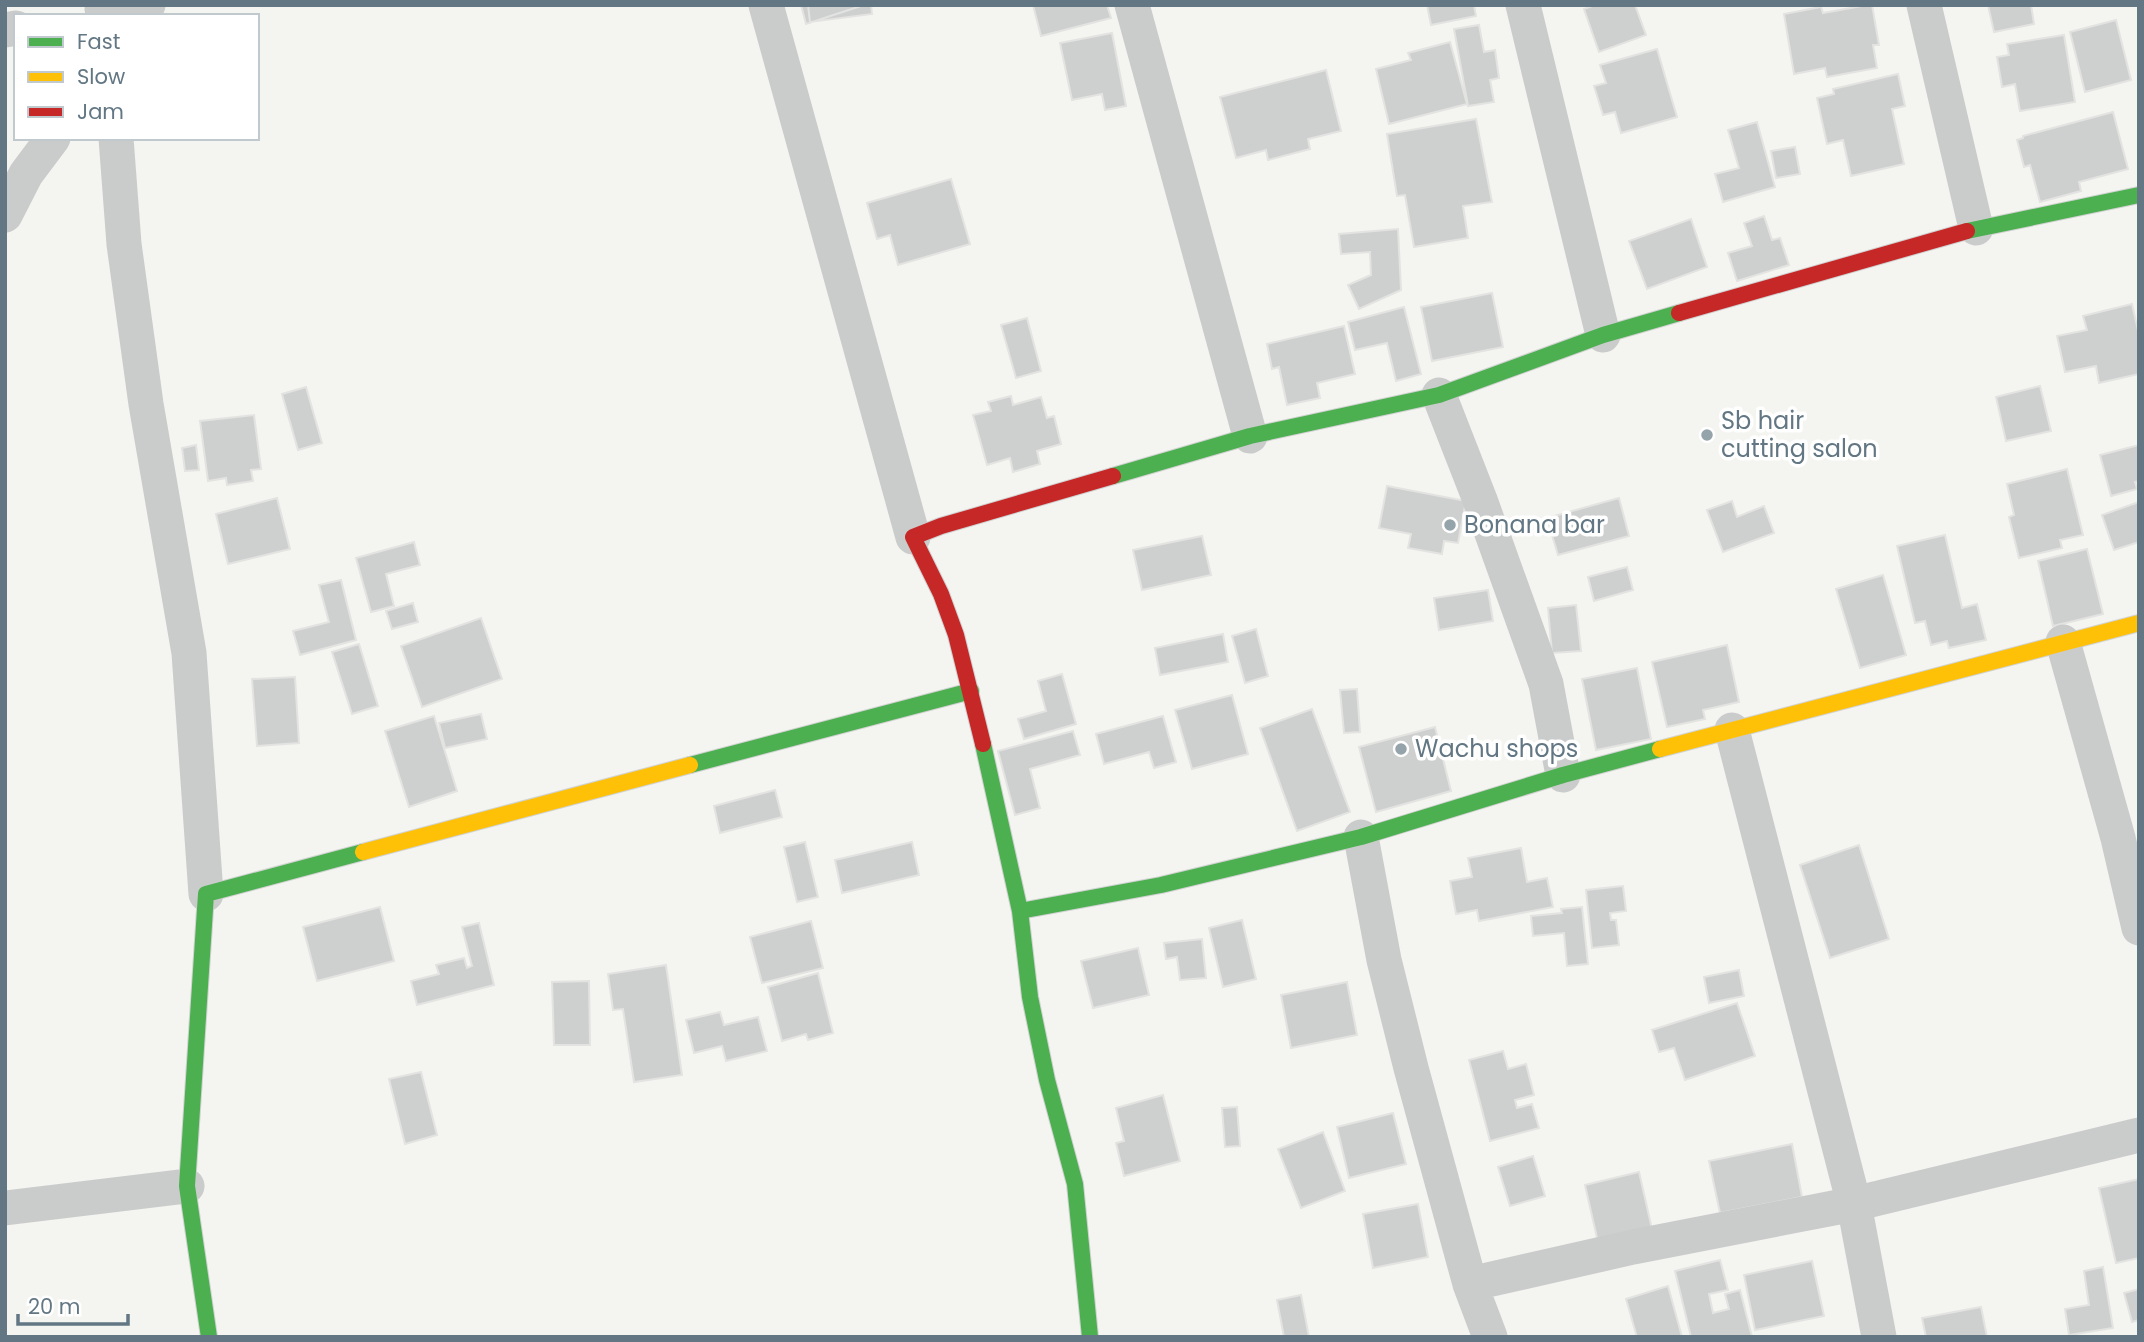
<svg xmlns="http://www.w3.org/2000/svg" width="2144" height="1342" font-family="Poppins,sans-serif">
<style>
.building{fill:#ced0cf;stroke:#e3e3e1;stroke-width:2}
.lines{fill:none;stroke-linecap:round;stroke-linejoin:round}
.fast-casing{stroke:#d0d2d1;stroke-width:18}
.slow-casing{stroke:#d0d2d1;stroke-width:18}
.jam-casing{stroke:#d0d2d1;stroke-width:18}
.street{stroke:#cacbcb;stroke-width:35}
.fast{stroke:#4caf50;stroke-width:16}
.slow{stroke:#ffc107;stroke-width:16}
.jam{stroke:#c62828;stroke-width:16}
.poi-dot{fill:#95a3aa;stroke:#fff;stroke-width:2.5}
.labels{text-anchor:middle;stroke-width:7;stroke-linejoin:round;paint-order:stroke}
.poi-label{font-size:24px;fill:#627783;stroke:#fff;text-anchor:start}
</style>
<rect width="100%" height="100%" fill="#f4f4f1"/>
<!-- building -->
<path class="building" d="M801,5H864L806,24Z
M808,5H871L872,14L810,22Z
M1033,5H1107L1111,18L1041,36Z
M1427,5H1474L1476,16L1431,25Z
M1595,5H1635L1646,35L1599,52L1584,9Z
M1867,5H1872L1879,45H1873L1877,68L1827,77L1825,68L1794,74L1784,14L1821,7L1823,13Z
M1988,5H2031L2034,24L1994,32Z
M2116,20L2131,80L2085,92L2070,32Z
M1479,25L1484,52L1495,50L1499,78L1490,80L1494,102L1468,106L1454,29Z
M1112,33L1126,106L1105,110L1102,94L1072,100L1060,43Z
M2064,35L2075,102L2020,111L2015,84L2002,87L1997,57L2009,55L2007,44Z
M1450,42L1467,104L1389,124L1376,69L1411,60L1408,53Z
M1657,49L1677,117L1621,133L1615,112L1603,115L1594,86L1606,83L1600,65Z
M1326,70L1341,131L1308,139L1310,149L1268,160L1266,150L1236,158L1220,97Z
M1898,74L1905,106L1892,109L1904,164L1851,176L1843,140L1827,144L1817,98L1834,94L1833,89Z
M2113,112L2128,169L2079,182L2081,191L2040,202L2030,165L2024,167L2017,140L2023,138V136Z
M1476,119L1492,202L1463,206L1468,238L1414,247L1405,195L1397,196L1387,134Z
M1757,122L1775,187L1723,202L1715,174L1739,168L1728,130Z
M1795,147L1800,174L1776,178L1771,151Z
M951,179L970,244L898,265L890,235L877,239L867,203Z
M1764,216L1772,240L1780,238L1789,265L1737,281L1728,253L1752,246L1744,223Z
M1691,219L1707,267L1647,289L1629,241Z
M1398,229L1401,290L1359,309L1348,285L1371,275L1370,252L1341,254L1339,234Z
M1492,293L1503,347L1432,361L1421,307Z
M2132,304L2139,335V374L2099,383L2096,366L2065,372L2057,336L2087,330L2083,316Z
M1404,307L1421,374L1396,381L1387,343L1355,350L1348,322Z
M1027,318L1041,371L1016,378L1001,325Z
M1344,326L1355,374L1317,383L1320,398L1287,405L1279,367L1272,369L1267,344Z
M2040,386L2051,431L2006,441L1996,397Z
M306,387L322,443L298,450L282,394Z
M1011,396L1013,405L1041,397L1047,418L1054,416L1061,444L1037,451L1040,464L1013,472L1010,458L987,465L973,415L991,411L988,402Z
M254,415L261,469L251,470L253,481L227,485L226,478L208,481L200,421Z
M196,445L199,470L185,471L182,448Z
M2139,445V481L2135,482L2137,489L2111,496L2100,455Z
M2067,469L2083,535L2060,540L2062,548L2019,558L2009,517L2014,515L2007,484Z
M1387,486L1466,501L1458,543L1444,541L1442,554L1408,548L1411,534L1379,528Z
M277,498L290,549L228,564L216,514Z
M1619,498L1629,536L1558,555L1547,518Z
M1732,501L1737,517L1764,506L1774,533L1723,552L1707,510Z
M2139,502V542L2114,550L2102,515Z
M1945,535L1962,608L1977,604L1986,640L1949,648L1947,641L1931,645L1925,621L1915,623L1897,546Z
M1202,536L1211,575L1142,590L1133,550Z
M414,542L420,565L386,574L394,606L371,612L356,558Z
M2087,549L2103,614L2053,626L2038,561Z
M1627,567L1633,590L1594,601L1588,577Z
M1883,575L1906,655L1860,668L1836,589Z
M341,580L356,640L300,655L293,631L329,622L319,585Z
M1488,590L1493,621L1439,630L1434,598Z
M413,603L418,622L392,629L386,611Z
M1576,605L1581,651L1552,653L1548,608Z
M481,618L502,679L422,707L401,646Z
M1256,629L1268,676L1245,683L1232,636Z
M1223,634L1228,662L1160,675L1155,648Z
M359,644L378,706L352,714L332,652Z
M1727,645L1739,702L1703,710L1705,719L1667,727L1652,662Z
M1637,668L1651,739L1596,750L1582,679Z
M1062,674L1076,724L1024,739L1018,719L1046,711L1038,681Z
M295,677L299,743L257,746L252,679Z
M1357,689L1360,732L1344,733L1340,690Z
M1232,695L1248,754L1192,769L1175,710Z
M1312,709L1350,812L1297,831L1260,728Z
M481,714L487,739L445,748L439,723Z
M434,716L457,791L409,807L385,731Z
M1163,716L1176,762L1154,768L1149,752L1104,764L1096,734Z
M1435,727L1451,791L1376,812L1359,747Z
M1073,731L1080,755L1030,769L1040,808L1015,815L998,751Z
M775,790L782,817L720,833L714,806Z
M805,842L818,897L797,902L784,847Z
M912,842L919,875L842,893L835,860Z
M1859,845L1889,939L1830,958L1800,865Z
M1521,848L1527,882L1547,878L1553,907L1479,921L1477,910L1456,914L1450,881L1472,877L1468,858Z
M1623,886L1626,911L1610,913L1611,920H1616L1619,945L1592,948L1586,890Z
M380,907L394,961L317,981L303,927Z
M1582,907L1588,964L1567,966L1564,933L1533,936L1531,916L1562,913L1561,909Z
M1242,920L1256,979L1223,987L1209,928Z
M811,921L823,968L762,983L750,937Z
M479,923L494,985L417,1005L411,981L439,974L436,965L464,958L467,968L472,966L462,927Z
M1202,939L1206,978L1180,980L1177,957L1166,959L1164,943Z
M1138,948L1149,995L1093,1008L1081,961Z
M666,965L682,1075L634,1082L623,1009L613,1010L608,974Z
M1739,970L1744,996L1709,1003L1704,977Z
M818,973L833,1033L808,1040L806,1034L782,1041L768,987Z
M589,981L590,1045H554L552,982Z
M1347,982L1357,1035L1291,1048L1281,995Z
M1737,1003L1755,1056L1685,1080L1674,1048L1659,1052L1652,1030Z
M720,1012L724,1025L758,1017L767,1051L726,1061L722,1046L694,1053L686,1020Z
M1503,1051L1508,1069L1526,1064L1534,1095L1515,1100L1517,1108L1532,1104L1539,1128L1490,1141L1469,1060Z
M421,1072L437,1135L405,1144L389,1079Z
M1163,1095L1180,1161L1124,1176L1116,1143L1124,1141L1116,1108Z
M1237,1107L1240,1146L1225,1147L1222,1108Z
M1393,1113L1406,1164L1349,1178L1337,1127Z
M1323,1132L1345,1191L1301,1208L1278,1149Z
M1792,1144L1802,1197L1720,1213L1709,1161Z
M1533,1156L1545,1196L1510,1206L1498,1167Z
M1639,1172L1654,1238L1600,1251L1585,1185Z
M2139,1179V1258L2116,1263L2099,1188Z
M1418,1204L1428,1257L1373,1268L1363,1214Z
M1720,1260L1728,1290L1709,1294L1713,1313L1729,1309L1725,1294L1740,1290L1752,1337H1691L1675,1271Z
M1812,1261L1824,1316L1755,1330L1744,1275Z
M2103,1267L2113,1328L2069,1335L2065,1309L2089,1305L2084,1271Z
M1668,1286L1682,1337H1637L1626,1299Z
M2139,1289V1320L2132,1322L2124,1293Z
M1301,1295L1309,1337H1284L1277,1300Z
M1981,1307L1987,1337H1926L1922,1318Z"/>
<g class="lines">
<defs>
<path id="fast" d="M1967,231L2139,195
M1113,476L1250,436L1439,395L1603,335L1679,313
M983,744L1020,911L1030,997L1047,1080L1075,1184L1090,1337
M690,765L971,691
M1020,911L1161,885L1361,837L1563,775L1660,749
M209,1337L187,1186L206,894L363,852"/>
<path id="slow" d="M1660,749L2139,623
M363,852L690,765"/>
<path id="jam" d="M1679,313L1967,231
M983,744L956,635L941,594L913,537L941,526L1113,476"/>
</defs>
<!-- fast casing -->
<use href="#fast" class="fast-casing"/>
<!-- slow casing -->
<use href="#slow" class="slow-casing"/>
<!-- jam casing -->
<use href="#jam" class="jam-casing"/>
<!-- street -->
<path class="street" d="M766,5L913,537
M1132,5L1250,436
M1523,5L1603,335
M1924,5L1976,228
M102,9L148,5
M5,30L16,28
M116,138L124,244L146,404L189,653L206,894
M5,215L26,174L53,138
M1439,395L1480,500L1546,684L1563,775
M2063,642L2118,838L2139,928
M1732,730L1854,1204L1879,1337
M1361,837L1384,960L1411,1068L1470,1284L1490,1337
M5,1208L187,1186
M1470,1284L1633,1247L1854,1204L2139,1135"/>
<!-- fast -->
<use href="#fast" class="fast"/>
<!-- slow -->
<use href="#slow" class="slow"/>
<!-- jam -->
<use href="#jam" class="jam"/>
</g>
<!-- markers -->
<g class="poi-dot">
<circle cx="1707" cy="435" r="7"/>
<circle cx="1450" cy="525" r="7"/>
<circle cx="1401" cy="749" r="7"/>
</g>
<g class="labels">
<!-- poi labels -->
<g class="poi-label">
<text x="1721" y="429">Sb hair<tspan x="1721" dy="28">cutting salon</tspan></text>
<text x="1464" y="533">Bonana bar</text>
<text x="1415" y="757">Wachu shops</text>
</g>
</g>
<!-- border -->
<rect width="2144" height="1342" fill="none" stroke="#627783" stroke-width="14"/>
<!-- legend -->
<rect x="14" y="14" width="245" height="126" fill="#ffffff" stroke="#c0c9cd" stroke-width="2"/>
<rect x="28" y="37" width="35" height="10" fill="#4caf50" stroke="#c0c9cd" stroke-width="2"/>
<text x="77" y="49" font-size="21" fill="#627783">Fast</text>
<rect x="28" y="72" width="35" height="10" fill="#ffc107" stroke="#c0c9cd" stroke-width="2"/>
<text x="77" y="84" font-size="21" fill="#627783">Slow</text>
<rect x="28" y="107" width="35" height="10" fill="#c62828" stroke="#c0c9cd" stroke-width="2"/>
<text x="77" y="119" font-size="21" fill="#627783">Jam</text>
<!-- scale -->
<path d="M18 1314v10h110v-10" fill="none" stroke="#627783" stroke-width="3.5"/>
<text x="28" y="1314" font-size="21" fill="#627783" stroke="#ffffff" stroke-width="5" paint-order="stroke">20 m</text>
</svg>
